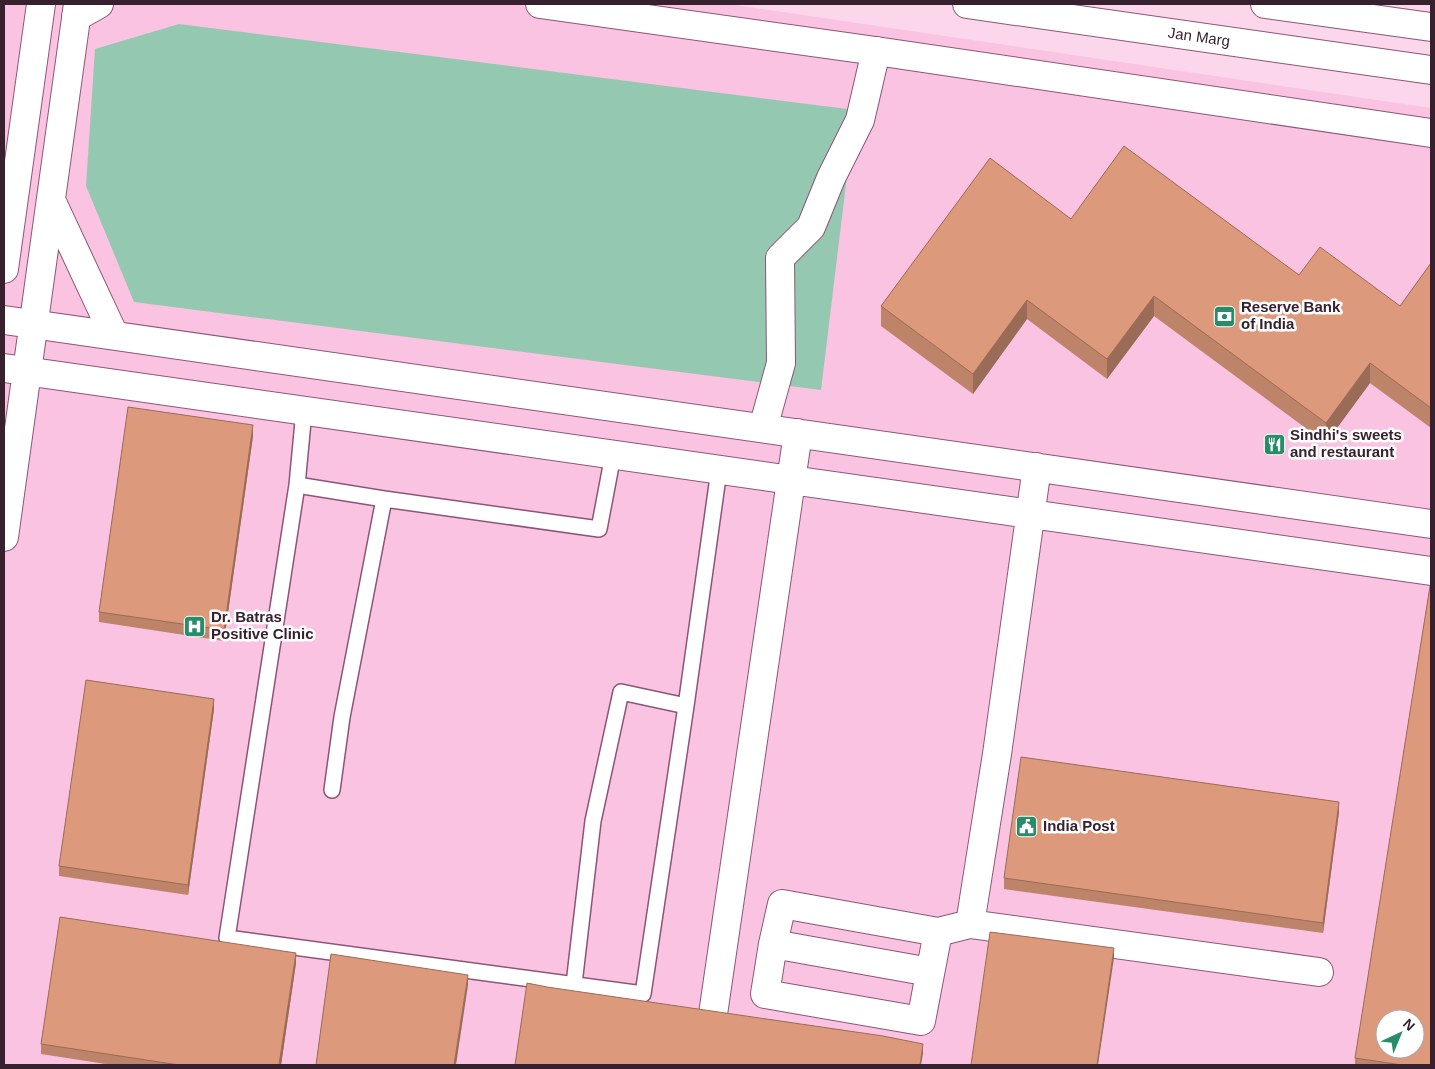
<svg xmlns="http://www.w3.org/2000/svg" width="1435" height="1069" font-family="Helvetica,sans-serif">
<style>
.built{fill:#fbc3e2;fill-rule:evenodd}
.green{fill:#95c8b0}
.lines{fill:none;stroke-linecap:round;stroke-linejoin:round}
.service-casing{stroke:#8b5675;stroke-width:18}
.minor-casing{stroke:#8b5675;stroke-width:30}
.tertiary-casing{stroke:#8b5675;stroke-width:30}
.secondary-casing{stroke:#8b5675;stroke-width:30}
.service{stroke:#fff;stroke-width:15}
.minor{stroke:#fff;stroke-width:28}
.tertiary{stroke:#fff;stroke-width:28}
.secondary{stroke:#fff;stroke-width:28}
.wall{fill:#bd846a}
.shaded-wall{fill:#9a6b56}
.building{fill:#dc997b;stroke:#9a6b56;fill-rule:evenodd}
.labels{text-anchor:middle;stroke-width:5;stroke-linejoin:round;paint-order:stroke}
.street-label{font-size:15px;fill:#38212e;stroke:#fff}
.poi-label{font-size:15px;font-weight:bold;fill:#38212e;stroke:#fff;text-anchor:start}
</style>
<rect width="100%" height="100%" fill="#fcd6ea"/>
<!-- built -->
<path class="built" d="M4,4H729L1431,108V1065H4ZM1385,1019H1415V1049H1385Z"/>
<!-- green -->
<path class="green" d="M179,24L855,110L821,390L134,302L86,186L95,49Z"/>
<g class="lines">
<defs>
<path id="service" d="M613,455L599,529L384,499L297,485L227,938L643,994L686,706L719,470
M297,485L304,411
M332,790L342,717L384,499
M574,984L593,821L621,692L686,706"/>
<path id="minor" d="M51,200L114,335
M4,269L41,4
M4,320L1431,524
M4,368L1431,571
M763,428L781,363L780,258L811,227L831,178L860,120L876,51
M1037,467L997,754L970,924L1319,972
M4,537L78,4
M938,932L782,904L773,944L765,994L921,1021L938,932L970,924
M773,944L930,972
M712,1021L798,433"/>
<path id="tertiary" d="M540,4L876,51L1431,133"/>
<path id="secondary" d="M622,4L636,17
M967,4L1431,70
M1265,4L1431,27
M76,17L99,4"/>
</defs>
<!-- service casing -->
<use href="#service" class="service-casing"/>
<!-- minor casing -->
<use href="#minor" class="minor-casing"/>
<!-- tertiary casing -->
<use href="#tertiary" class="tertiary-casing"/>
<!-- secondary casing -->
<use href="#secondary" class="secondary-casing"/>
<!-- service -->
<use href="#service" class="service"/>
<!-- minor -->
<use href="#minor" class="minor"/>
<!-- tertiary -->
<use href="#tertiary" class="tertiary"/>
<!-- secondary -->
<use href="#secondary" class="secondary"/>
</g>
<!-- wall -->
<path class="wall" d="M1071,219L1299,275L1400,306L1431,263V428L1370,383L1326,443L1154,316L1107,379L1027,319L973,394L881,326V306Z
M253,436L224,641L99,622V612Z
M214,709L188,895L59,876V866Z
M1339,812L1323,933L1004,889V878Z
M296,963L281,1065H112L41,1054V1044Z
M1355,1058L1431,1065H1355Z"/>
<!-- shaded-wall -->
<path class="shaded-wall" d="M1154,296V316L1107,379V359Z
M1027,300V319L973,394V374Z
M1370,363V383L1326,443V423Z
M253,425V436L224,641V630Z
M214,699V709L188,895V885Z
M1339,802V812L1323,933V923Z
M1114,948V958L1098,1065H1097Z
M296,953V963L281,1065H279Z
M468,975V985L456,1065H454Z
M923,1044V1054L921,1065H920Z"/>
<!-- building -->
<path class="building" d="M1124,146L1299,275L1320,247L1400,306L1431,263V408L1370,363L1326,423L1154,296L1107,359L1027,300L973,374L881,306L990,158L1071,219Z
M128,407L253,425L224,630L99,612Z
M1430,586H1431V1065H1402L1355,1058ZM1385,1019H1415V1049H1385Z
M86,680L214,699L188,885L59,866Z
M1021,757L1339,802L1323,923L1004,878Z
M60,917L296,953L279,1065H179L41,1044Z
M990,932L1114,948L1097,1065H971Z
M331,954L468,975L454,1065H316Z
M527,983L547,987L883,1036L923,1044L920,1065H515Z"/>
<!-- icons -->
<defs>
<symbol id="bank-square" viewBox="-11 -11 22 22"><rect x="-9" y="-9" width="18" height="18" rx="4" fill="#278d69" stroke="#fff"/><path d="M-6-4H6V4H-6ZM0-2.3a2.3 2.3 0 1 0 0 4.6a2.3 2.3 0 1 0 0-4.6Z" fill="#fff"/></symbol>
<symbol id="restaurant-square" viewBox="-11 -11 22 22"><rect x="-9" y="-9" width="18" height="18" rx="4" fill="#278d69" stroke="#fff"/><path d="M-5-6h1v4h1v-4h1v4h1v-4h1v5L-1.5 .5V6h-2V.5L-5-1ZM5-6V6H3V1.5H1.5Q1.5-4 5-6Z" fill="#fff"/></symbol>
<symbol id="hospital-square" viewBox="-11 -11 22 22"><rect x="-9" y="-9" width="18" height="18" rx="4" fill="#278d69" stroke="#fff"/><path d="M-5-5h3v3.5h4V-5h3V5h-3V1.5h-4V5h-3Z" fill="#fff"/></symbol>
<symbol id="civic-square" viewBox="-11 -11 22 22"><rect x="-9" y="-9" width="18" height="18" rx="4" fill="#278d69" stroke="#fff"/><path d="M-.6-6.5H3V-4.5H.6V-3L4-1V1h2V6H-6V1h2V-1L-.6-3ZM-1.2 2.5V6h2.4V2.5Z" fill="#fff"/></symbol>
</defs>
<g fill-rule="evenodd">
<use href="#bank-square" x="1212" y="304" width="25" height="25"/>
<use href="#restaurant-square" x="1262" y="432" width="25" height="25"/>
<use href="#hospital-square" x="182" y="614" width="25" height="25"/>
<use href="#civic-square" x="1014" y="814" width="25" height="25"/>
</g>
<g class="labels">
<!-- street labels -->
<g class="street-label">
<text transform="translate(1199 37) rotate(8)" y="5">Jan Marg</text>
</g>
<!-- poi labels -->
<g class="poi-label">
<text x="1241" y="312">Reserve Bank<tspan x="1241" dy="17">of India</tspan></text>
<text x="1290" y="440">Sindhi's sweets<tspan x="1290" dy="17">and restaurant</tspan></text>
<text x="211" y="622">Dr. Batras<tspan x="211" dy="17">Positive Clinic</tspan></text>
<text x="1043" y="831">India Post</text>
</g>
</g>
<!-- border -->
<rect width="1435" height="1069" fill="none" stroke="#38212e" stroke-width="10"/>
<!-- north arrow -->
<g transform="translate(1400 1034) rotate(44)"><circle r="24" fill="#ffffff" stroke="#afa6ab"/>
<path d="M0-4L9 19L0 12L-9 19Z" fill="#278d69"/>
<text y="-8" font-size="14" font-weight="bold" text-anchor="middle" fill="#38212e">N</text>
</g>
</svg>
